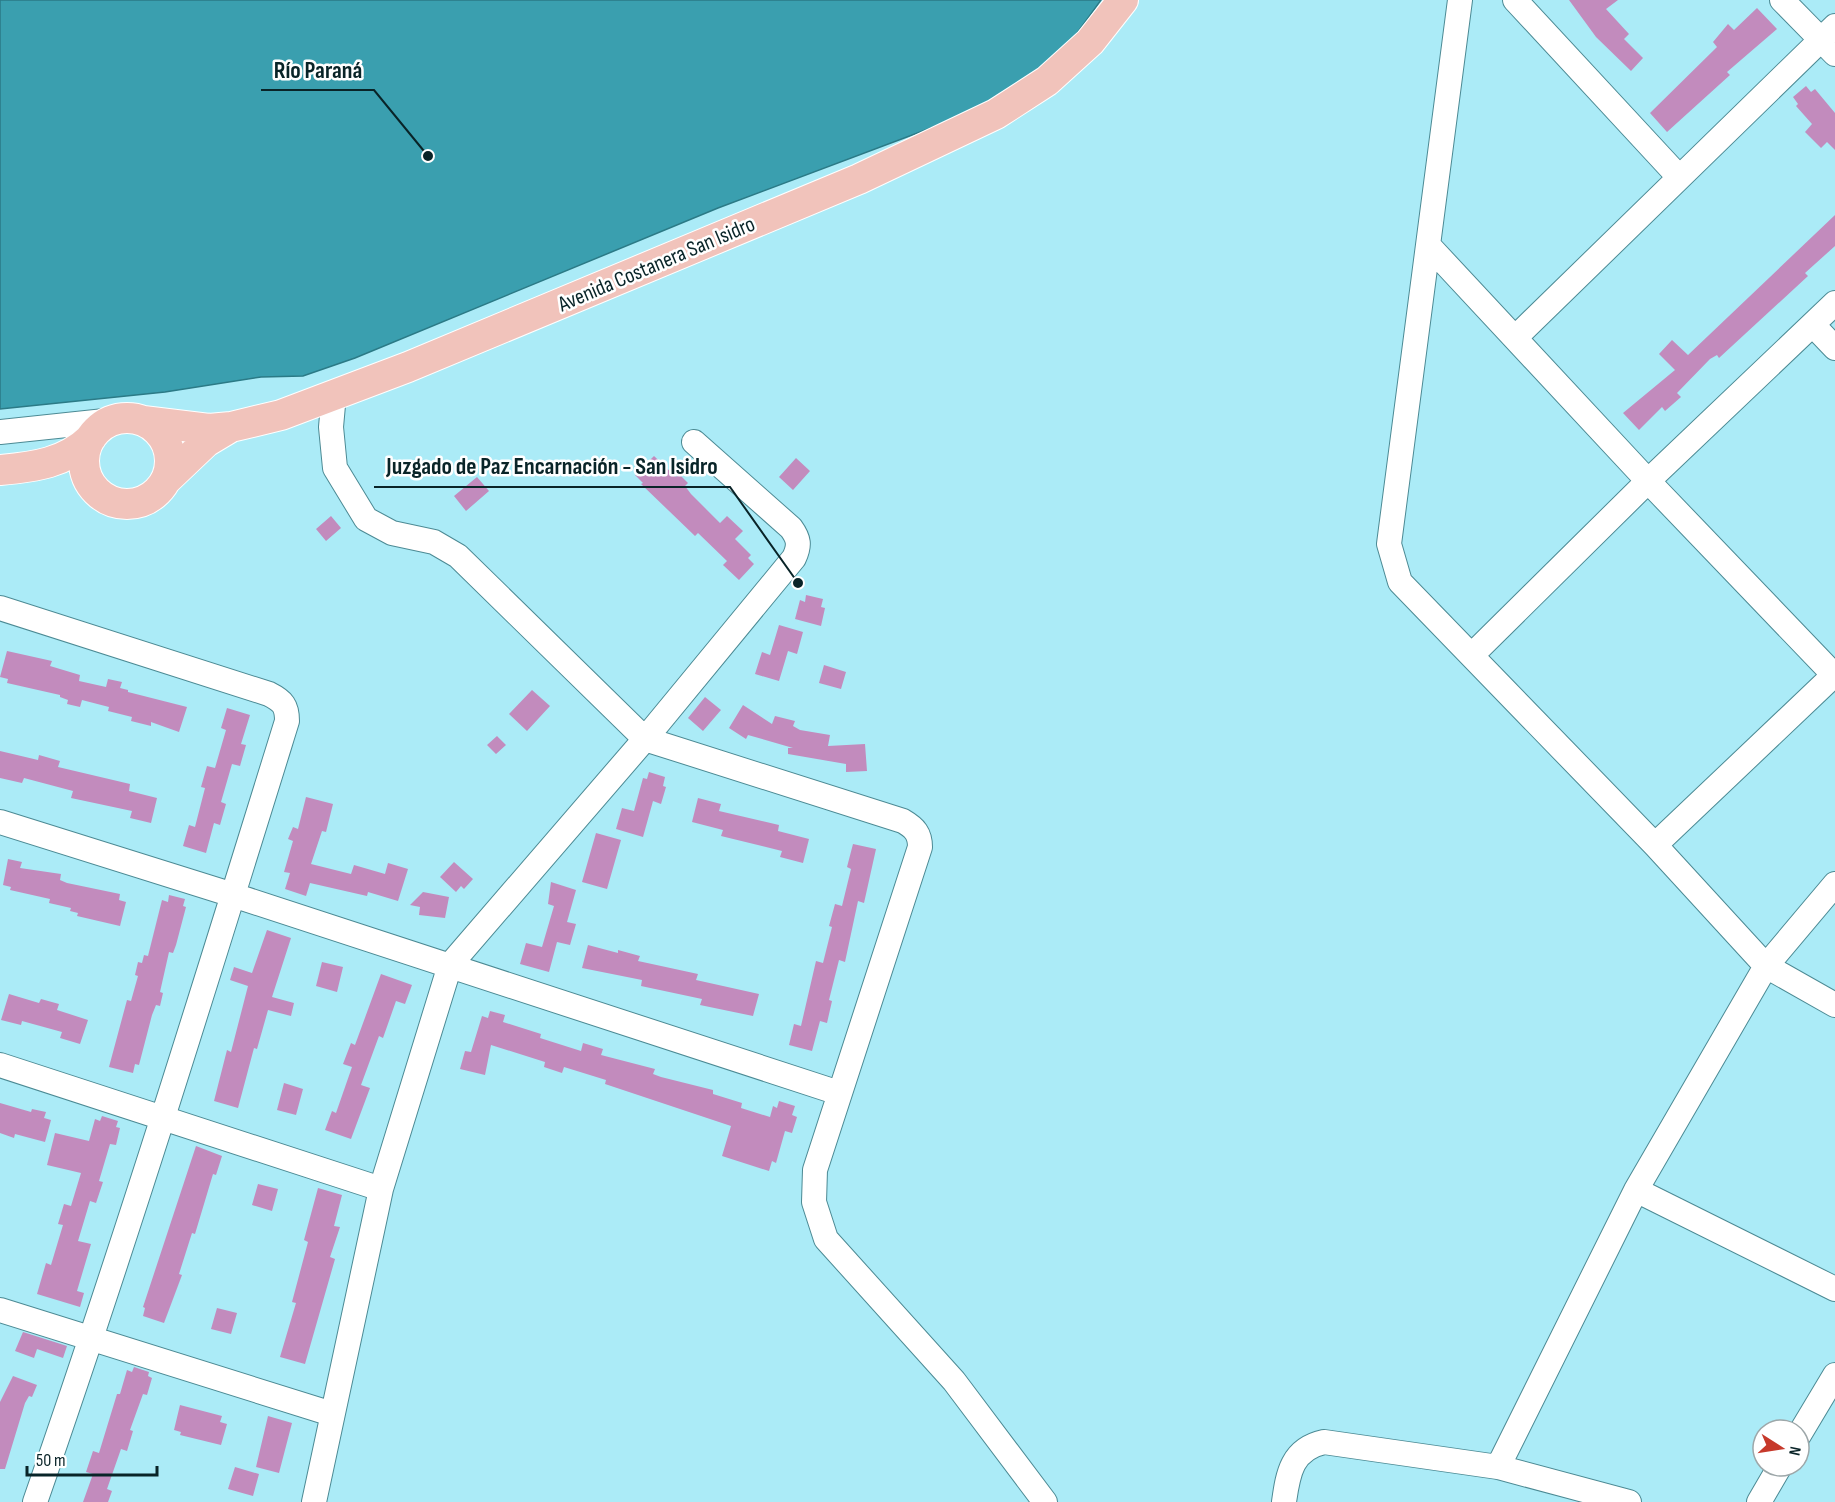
<svg xmlns="http://www.w3.org/2000/svg" width="1835" height="1502" font-family="'Sofia Sans Condensed',sans-serif">
<style>
.water{fill:#3a9faf;stroke:#2b7a86;stroke-width:1.5}
.building{fill:#c28bbd}
.lines{fill:none;stroke-linecap:round;stroke-linejoin:round}
.minor-casing{stroke:#4c8a94;stroke-width:26}
.major-casing{stroke:#fff;stroke-width:32}
.minor{stroke:#fff;stroke-width:24}
.major{stroke:#f1c3bb;stroke-width:30}
.labels{text-anchor:middle;stroke-width:5;stroke-linejoin:round;paint-order:stroke}
.street-label{font-size:22px;fill:#092428;stroke:#fff}
.leader{fill:none;stroke:#092428;stroke-width:2}
.callout-dot{fill:#092428;stroke:#fff;stroke-width:2}
.callout-label{font-size:24px;text-anchor:middle;font-weight:bold;fill:#092428;stroke:#fff;stroke-width:5;stroke-linejoin:round;paint-order:stroke}
</style>
<rect width="100%" height="100%" fill="#abebf7"/>
<!-- water -->
<path class="water" d="M0,0H1101L1062,54L992,105L718,208L355,358L303,376L261,377L165,392L0,409Z"/>
<!-- building -->
<path class="building" d="M1569,0H1618L1606,9L1629,34L1624,39L1643,58L1631,71L1596,37Z
M1757,8L1777,29L1727,72L1730,75L1667,132L1650,113L1717,47L1713,42L1728,24L1734,30Z
M1806,86L1811,92L1815,89L1835,113V150L1827,142L1821,148L1805,132L1812,124L1796,106L1798,104L1793,97Z
M1835,215V246L1805,273L1808,276L1719,358L1717,355L1710,359L1677,393L1681,397L1665,411L1662,407L1639,430L1623,413L1675,370L1659,354L1672,340L1688,355Z
M654,456L676,477L679,474L688,483L685,486L691,494L720,523L727,516L743,531L735,539L751,555L748,558L754,564L739,580L723,565L727,561L698,533L695,536L641,484L643,483L635,475Z
M796,458L810,471L793,490L779,477Z
M477,477L489,491L466,511L454,496Z
M331,516L341,528L326,541L316,529Z
M806,595L823,599L821,607L825,608L821,626L795,619L800,600L805,602Z
M779,625L803,632L797,654L788,651L779,681L755,674L762,652L770,655Z
M7,651L52,661L50,666L80,675L79,681L106,687L108,679L122,682L120,688L128,690V692L187,707L179,732L151,722V726L131,721L132,717L108,711L109,707L82,700L80,707L67,704L68,700L60,697V695L7,683L8,679L0,677Z
M824,665L846,672L841,689L819,683Z
M532,690L550,706L527,731L509,714Z
M705,697L721,710L703,731L688,718Z
M743,705L772,724L775,716L795,721L793,726L800,730L830,735L828,746L865,744L867,771L846,772V764L788,754V748H793L748,735L746,739L729,728Z
M227,708L250,715L241,744L246,745L240,766L232,764L221,802L226,804L220,825L214,823L206,853L183,846L189,825L195,827L205,788L201,787L207,766L215,768L226,730L221,728Z
M497,736L506,745L496,754L487,745Z
M0,751L38,760L39,755L60,761L58,767L130,784L129,791L157,798L151,823L130,818L132,811L71,798L73,791L24,778L22,783L0,778Z
M649,772L665,777L663,786L666,787L661,804L653,801L643,837L616,829L622,808L634,811L643,778L647,779Z
M306,797L333,804L326,832L322,831L311,864L351,874L354,865L385,874L388,863L408,869L398,901L368,892L367,896L310,883L306,896L285,889L290,873L284,872L293,841L288,839L293,827L298,829Z
M698,798L721,804L719,811L779,825L778,831L809,839L803,863L780,857L782,851L721,836L723,830L692,822Z
M596,833L621,840L607,889L582,882Z
M853,844L876,849L864,903L858,901L845,962L839,960L829,1000L832,1001L827,1023L820,1021L812,1051L789,1045L794,1024L801,1026L816,961L823,963L832,927L829,926L835,904L842,906L851,869L847,867Z
M8,859L22,862L20,868L61,874L60,880L67,883L120,894L119,900L126,902L120,926L77,916L78,913L70,911L71,908L49,903L50,899L10,890L11,887L3,885Z
M454,862L473,879L464,889L461,886L456,892L440,877Z
M551,882L576,890L567,922L576,924L570,945L557,942L549,972L520,964L526,943L542,947L554,906L548,904Z
M423,892L449,897L445,918L419,915L420,907L410,905Z
M169,895L185,899L183,906L186,907L176,945L173,953L169,952L160,992L163,993L160,1006L156,1005L152,1015L139,1065L135,1064L133,1073L109,1067L127,1000L131,1001L138,976L135,975L138,962L142,963L144,955L148,956L162,900L168,902Z
M267,930L291,938L272,997L294,1003L291,1016L268,1010L257,1049L254,1048L238,1108L214,1101L227,1050L231,1052L248,986L230,980L234,967L252,973Z
M588,945L618,953V950L640,956L638,961L698,974L696,980L759,994L753,1016L700,1005L702,999L641,986L642,980L582,968Z
M322,962L343,967L337,992L316,986Z
M381,974L412,985L405,1004L396,1001L383,1038L379,1036L361,1085L370,1088L351,1139L325,1130L332,1111L336,1113L352,1067L343,1064L351,1043L355,1045Z
M9,994L39,1003L41,999L59,1004L57,1010L88,1020L80,1044L60,1038L62,1032L22,1021L21,1025L1,1020Z
M490,1011L505,1015L503,1022L541,1034L540,1038L581,1051L583,1043L603,1049L601,1055L655,1069L653,1074L661,1077L713,1090V1094L742,1103L741,1108L770,1117L773,1106L777,1108L779,1101L795,1106L792,1115L797,1117L792,1133L785,1131L776,1163L772,1161L769,1171L722,1156L731,1126L605,1084L606,1080L564,1067L562,1073L544,1067L545,1062L491,1045L485,1075L460,1069L465,1051L471,1052L482,1016L488,1018Z
M284,1083L303,1089L296,1115L277,1110Z
M0,1103L31,1112L32,1109L46,1112L44,1118L51,1120L45,1142L15,1134L14,1138L0,1133Z
M102,1116L118,1121L116,1127L120,1128L116,1145L110,1144L99,1181L103,1182L96,1203L90,1201L78,1241L91,1244L77,1291L84,1293L80,1307L37,1294L46,1263L51,1265L63,1225L58,1224L64,1204L71,1206L81,1173L47,1165L55,1133L89,1141L95,1119L100,1121Z
M196,1146L222,1156L216,1175L213,1174L195,1234L192,1233L179,1274L182,1275L164,1323L143,1316L145,1308L143,1307Z
M258,1184L278,1189L272,1211L252,1205Z
M318,1188L342,1195L334,1226L340,1227L330,1257L335,1259L305,1364L280,1357L296,1303L292,1302L308,1242L304,1240Z
M217,1308L237,1313L231,1334L211,1329Z
M23,1332L67,1346L63,1358L37,1349L34,1358L15,1351Z
M134,1367L149,1372L148,1376L152,1378L147,1395L143,1394L130,1430L133,1431L127,1451L121,1449L107,1489L112,1491L108,1502H83L93,1474L86,1472L93,1451L99,1453L117,1394H120L127,1370L132,1372Z
M13,1376L37,1385L32,1397L29,1396L25,1403L5,1469H0V1402Z
M180,1405L222,1416L220,1422L227,1424L221,1445L180,1435L181,1432L174,1430Z
M268,1416L292,1423L279,1473L256,1467Z
M235,1467L259,1474L253,1496L228,1489Z"/>
<g class="lines">
<defs>
<path id="minor" d="M1460,0L1389,544L1400,582L1655,845L1766,966L1835,1005
M1515,0L1679,177
M1782,0L1835,54
M1429,246L1648,481L1835,676
M1813,325L1835,348
M1516,337L1835,26
M334,394L331,427L335,468L366,519L392,533L434,542L458,556L645,739L903,821C915,828 920,834 920,847L815,1170L814,1202L826,1239L954,1381L1045,1502
M0,432L114,420
M0,608L269,694C283,701 287,706 287,721C206,982 125,1244 35,1502
M1472,655L1648,481L1835,303
M0,822L233,895L839,1093
M1655,845L1834,675
M0,1065L381,1189
M1636,1190L1835,1289
M0,1310L332,1414
M1799,1435L1835,1375
M1498,1467L1636,1190L1766,966L1835,884
M314,1502L381,1189L450,965L645,739L794,558C800,545 799,539 791,528L694,442
M1284,1502C1288,1473 1292,1449 1324,1442L1498,1467L1629,1502
M1759,1502L1780,1466"/>
<path id="major" d="M84 461a43 43 0 1 1 86 0a43 43 0 1 1-86 0Z
M143,421L209,429L231,427L281,415L408,367L859,179L996,114L1047,81L1090,42L1123,0
M0,470C35,467 65,463 91,438
M166,480L206,442L231,427"/>
</defs>
<!-- minor casing -->
<use href="#minor" class="minor-casing"/>
<!-- major casing -->
<use href="#major" class="major-casing"/>
<!-- minor -->
<use href="#minor" class="minor"/>
<!-- major -->
<use href="#major" class="major"/>
</g>
<g class="labels">
<!-- street labels -->
<g class="street-label">
<text transform="translate(656 263) rotate(-23)" y="8">Avenida Costanera San Isidro</text>
</g>
</g>
<!-- callouts -->
<path class="leader" d="M428 156L374 90H261M798 583L730 487H374"/>
<g class="callout-dot">
<circle cx="428" cy="156" r="6"/>
<circle cx="798" cy="583" r="6"/>
</g>
<g class="callout-label">
<text x="318" y="78">Río Paraná</text>
<text x="552" y="474">Juzgado de Paz Encarnación - San Isidro</text>
</g>
<!-- north arrow -->
<g transform="translate(1781 1448) rotate(102)"><circle r="28" fill="#ffffff" stroke="#9da7a9" stroke-width="1.5"/>
<path d="M0-4.5L10 22L0 15L-10 22Z" fill="#c6392b"/>
<text y="-9" font-size="16" font-weight="bold" text-anchor="middle" fill="#092428">N</text>
</g>
<!-- scale -->
<path d="M27 1466v9h130v-9" fill="none" stroke="#092428" stroke-width="3"/>
<text x="36" y="1466" font-size="18" fill="#092428" stroke="#ffffff" stroke-width="4.5" paint-order="stroke">50 m</text>
</svg>
